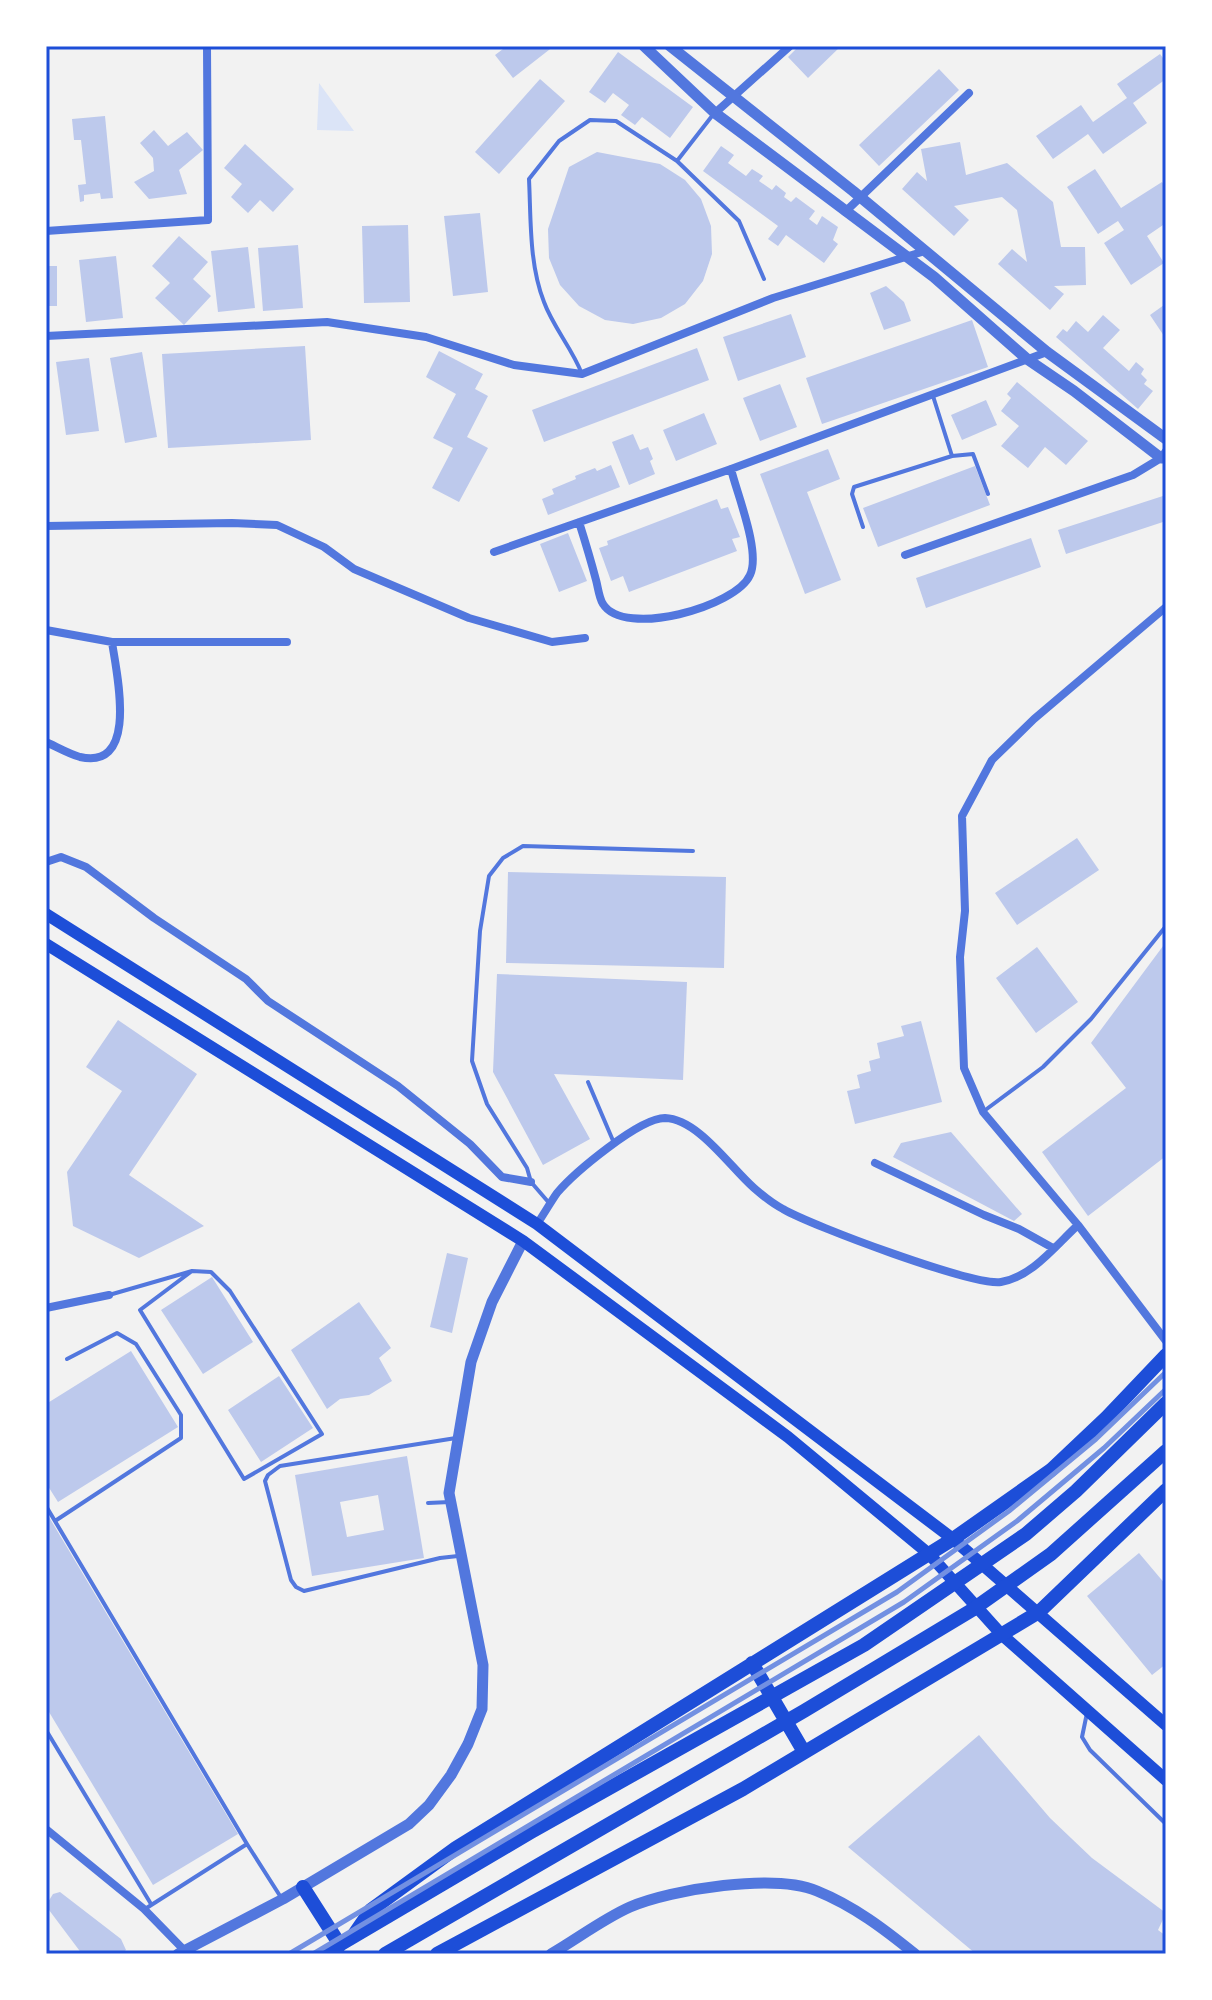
<svg xmlns="http://www.w3.org/2000/svg" width="1212" height="2000" font-family="Overpass,sans-serif">
<style>
.green{fill:#dbe4f7}
.building{fill:#bdc9ec;fill-rule:evenodd}
.lines{fill:none;stroke-linecap:round;stroke-linejoin:round}
.service{stroke:#5277de;stroke-width:4}
.minor{stroke:#5277de;stroke-width:8}
.tertiary{stroke:#5277de;stroke-width:11}
.secondary{stroke:#1d4ed8;stroke-width:12}
.trunk{stroke:#1d4ed8;stroke-width:14}
.rail{stroke:#7290e2;stroke-width:5}
.neatline{fill:none;stroke:#1d4ed8;stroke-width:3}
</style>
<rect width="100%" height="100%" fill="#f2f2f2"/>
<!-- green -->
<path class="green" d="M319,83L354,131L317,130Z"/>
<!-- building -->
<path class="building" d="M507,46H554L513,78L495,55Z
M799,46H841L808,78L788,57Z
M618,52L693,107L670,138L642,117L635,125L621,115L629,105L613,93L605,103L589,92Z
M1160,54L1166,62V79L1133,103L1147,123L1103,154L1088,134L1053,159L1036,136L1081,105L1093,122L1127,98L1117,84Z
M939,69L959,90L879,166L859,145Z
M540,79L565,101L499,174L475,152Z
M105,116L113,198L101,199L100,193L84,195V201L80,202L78,185L86,184L81,140H74L72,119Z
M154,130L168,146L187,132L203,150L179,170L187,194L149,199L134,182L154,171L153,158L140,143Z
M960,142L966,175L1007,163L1053,202L1061,247H1085L1086,285L1054,286L1064,294L1050,310L998,264L1012,249L1027,262L1017,210L1002,197L954,206L969,220L954,236L902,189L917,172L927,181L921,149Z
M245,144L294,189L273,212L260,200L248,213L231,197L242,184L224,168Z
M721,146L734,155L728,163L746,176L752,169L763,176L759,181L772,190L776,185L786,193L784,197L791,202L796,197L815,211L809,219L817,225L822,216L838,227L833,240L838,244L824,263L786,235L778,246L768,239L778,226L703,171Z
M597,152L660,164L685,180L701,199L711,226L712,254L703,281L685,304L661,318L633,324L605,320L579,306L560,285L549,258L548,229L569,167Z
M1095,169L1121,208L1162,182L1166,188V223L1147,236L1164,263L1131,285L1104,243L1124,230L1118,221L1098,234L1067,187Z
M480,213L488,292L453,296L444,216Z
M408,225L410,302L364,303L362,226Z
M179,236L208,262L193,279L211,296L184,325L155,298L170,283L152,266Z
M298,245L303,308L263,311L258,248Z
M248,247L255,308L218,312L211,251Z
M116,256L123,318L86,322L79,260Z
M46,266H57V306H46Z
M886,286L904,302L911,321L884,330L870,293Z
M1164,305L1166,308V339L1150,315Z
M791,314L806,357L738,381L723,337Z
M1103,315L1120,330L1103,348L1129,371L1136,362L1144,369L1141,374L1147,380L1144,384L1153,391L1138,409L1056,337L1063,329L1067,332L1076,321L1088,332Z
M972,320L988,367L822,424L806,378Z
M305,346L311,440L168,448L162,354Z
M697,348L709,380L544,442L532,410Z
M439,351L483,374L475,389L488,396L467,437L488,448L459,502L432,488L453,448L433,438L456,394L426,377Z
M142,352L157,437L125,443L110,358Z
M89,358L99,431L66,435L56,362Z
M1017,382L1088,441L1066,465L1045,447L1028,468L1001,446L1019,426L1001,411L1011,398L1007,394Z
M780,384L797,427L760,441L743,398Z
M986,400L997,425L962,440L951,415Z
M704,413L717,444L676,461L663,430Z
M633,434L640,450L648,447L653,459L650,461L655,474L629,485L612,442Z
M828,449L840,479L807,492L841,580L805,594L760,474Z
M611,465L620,487L548,515L542,499L554,494L552,489L576,479L575,476L595,468L597,471Z
M975,466L990,505L878,547L863,508Z
M1166,495V521L1066,554L1058,530Z
M717,499L721,509L728,507L740,537L732,539L737,551L629,592L623,576L611,581L599,548L608,545L607,541Z
M568,533L587,581L559,592L540,544Z
M1031,538L1041,567L926,608L916,578Z
M1077,838L1099,870L1017,925L995,893Z
M508,872L726,877L724,968L506,963Z
M1166,942V1156L1088,1216L1042,1152L1126,1088L1091,1043Z
M1037,947L1078,1002L1036,1033L996,978Z
M497,974L687,982L683,1080L554,1074L590,1139L543,1165L493,1072Z
M118,1020L197,1074L129,1175L204,1226L139,1258L73,1226L67,1172L122,1091L86,1067Z
M921,1021L942,1102L855,1124L847,1091L860,1088L857,1075L871,1071L869,1061L880,1058L877,1043L904,1036L901,1026Z
M951,1132L1022,1214L1014,1221L893,1157L901,1143Z
M447,1253L468,1258L452,1333L430,1327Z
M212,1277L253,1342L203,1374L161,1310Z
M359,1302L391,1348L379,1358L392,1381L369,1395L340,1399L327,1409L291,1350Z
M131,1351L178,1427L58,1502L46,1483V1404Z
M279,1376L313,1428L261,1462L228,1410Z
M407,1456L424,1558L312,1576L295,1475ZM378,1495L384,1530L347,1537L340,1502Z
M46,1512L238,1834L153,1885L46,1707Z
M1139,1553L1166,1585V1664L1152,1675L1087,1596Z
M979,1735L1050,1818L1092,1858L1166,1913L1158,1930L1166,1936V1954H976L848,1847Z
M60,1892L121,1939L126,1950L122,1954H82L49,1910L48,1902L53,1894Z"/>
<g class="lines">
<!-- service -->
<path class="service" d="M677,161L712,116
M582,374C572,348 553,327 544,302C529,264 531,219 529,179L559,141L590,120L616,121L677,161L739,221L764,279
M952,456L973,454L988,494
M863,527L852,494L854,487L952,456L933,396
M588,1082L614,1143
M984,1111L1043,1067L1091,1019L1166,926
M550,1204L531,1182L527,1168L487,1104L472,1061L480,931L489,876L503,858L523,846L693,851
M109,1295L192,1271L211,1272L230,1291L322,1434L244,1479L140,1310L192,1271
M456,1438L280,1466L268,1475L265,1481L291,1580L296,1587L304,1591L440,1558L458,1556
M428,1503L450,1502
M46,1506L247,1844L145,1909
M55,1521L181,1438V1415L136,1344L117,1333L67,1359
M1087,1713L1082,1737L1090,1750L1166,1824
M46,1730L151,1904
M247,1844L282,1899"/>
<!-- minor -->
<path class="minor" d="M715,113L790,46
M845,212L969,93
M46,231L208,220L207,46
M46,336L327,322L426,337L514,365L582,374L773,298L925,251
M579,522C585,541 591,561 596,580C598,587 599,598 603,604C624,638 736,607 750,575C761,552 737,494 731,469
M46,526L232,523L277,525L324,547L354,569L469,618L552,642L585,638
M494,552L731,469L1047,352
M905,555L1133,475L1161,458L1166,451
M1166,607L1034,719L992,760L962,816L965,911L960,957L964,1068L983,1112L1078,1225L1166,1341
M46,630L112,642H287
M46,742C57,747 69,754 80,757C140,771 116,671 112,642
M46,862L61,857L86,867L154,918L246,979L268,1001L398,1086L470,1144L502,1177L531,1182
M875,1163L984,1215L1019,1229L1053,1248
M537,1224C544,1214 550,1203 557,1193C574,1173 639,1118 665,1118C698,1119 730,1167 754,1188C762,1195 773,1204 783,1209C812,1226 973,1286 1001,1282C1032,1277 1056,1245 1078,1225
M46,1308L109,1295
M46,1829L144,1909L184,1950"/>
<!-- tertiary -->
<path class="tertiary" d="M644,46L715,113L934,277L1027,359L1074,391L1161,458H1166
M670,46L853,191L1047,352L1166,439
M178,1954L283,1899L409,1824L429,1805L451,1775L468,1744L482,1709L483,1665L449,1493L471,1362L492,1302L523,1241
M551,1954C577,1939 603,1919 630,1907C672,1889 775,1873 817,1891C854,1906 884,1929 915,1954"/>
<!-- secondary -->
<path class="secondary" d="M46,914L537,1224L953,1539L1166,1725
M46,944L523,1241L788,1437L929,1554L1001,1634L1166,1780"/>
<!-- trunk -->
<path class="trunk" d="M752,1663L804,1752
M303,1887L340,1945
M353,1936L371,1910L456,1848L953,1539L1051,1470L1107,1417L1166,1355
M324,1954L531,1832L864,1645L1026,1534L1076,1491L1166,1403
M385,1954L804,1711L972,1610L1051,1554L1166,1451
M437,1954L743,1789L1039,1612L1166,1490"/>
<!-- rail -->
<path class="rail" d="M289,1954L897,1592L1009,1511L1096,1439L1166,1372
M313,1954L904,1602L1017,1521L1104,1448L1166,1389"/>
</g>
<!-- border -->
<rect width="1212" height="2000" fill="none" stroke="#ffffff" stroke-width="96"/>
<rect x="48" y="48" width="1116" height="1904" class="neatline"/>
</svg>
